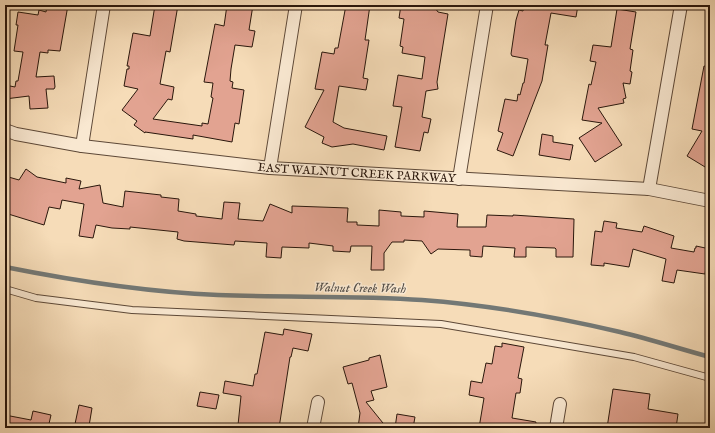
<svg xmlns="http://www.w3.org/2000/svg" width="715" height="433" font-family="'IM FELL English',serif">
<style>
.lines{fill:none;stroke-linecap:round;stroke-linejoin:round}
.stream{stroke:#737875;stroke-width:4.5}
.building{fill:#e2a391;stroke:#2a170c}
.service-casing{stroke:#5d4837;stroke-width:8}
.minor-casing{stroke:#5d4837;stroke-width:14}
.service{stroke:#f9e8d1;stroke-width:6}
.minor{stroke:#f9e8d1;stroke-width:12}
.labels{text-anchor:middle;stroke-width:3;stroke-linejoin:round;paint-order:stroke}
.street-label{font-size:12px;fill:#2a170c;stroke:#f9e8d1}
.water-label{font-size:13px;font-style:italic;fill:#544f49;stroke:#f9e8d1}
</style>
<rect width="100%" height="100%" fill="#f6dcb8"/>
<filter id="stains"><feTurbulence type="fractalNoise" baseFrequency=".005" numOctaves="4"/><feColorMatrix values="0 0 0 0 .2 0 0 0 0 .09 0 0 0 0 .02 0 0 0 .5 -.17"/></filter>
<radialGradient id="worn" r=".72"><stop offset=".6" stop-color="#630" stop-opacity="0"/><stop offset="1" stop-color="#630" stop-opacity=".3"/></radialGradient>
<g class="lines">
<!-- stream -->
<path class="stream" d="M5,267C75,281 146,292 218,295C286,298 354,295 422,300C489,305 556,317 620,332C650,339 680,349 710,357"/>
</g>
<!-- building -->
<path class="building" d="M47,5H68L60,51L48,50V53L40,52L36,77L54,76L55,87L54,89H46L48,108L30,109L29,96L5,99V85L15,87L16,81H18L23,52L14,51L18,25H16L18,12L38,15L39,10L46,12Z
M155,5H178L170,52L166,51L160,84L174,87L172,100L168,99L153,119L202,126V123L208,124L213,98L211,97L213,83L204,82L215,24L224,26L227,5H253L249,30L255,31L252,47L235,45L231,69L230,81L233,82L232,88L244,90L239,124L235,123L232,142L193,135V139L145,132V133L134,125L137,121L122,110L138,89L124,86L127,69H129V66H127L133,33L150,36Z
M346,5H370L365,40H369L363,78L368,79L366,90L339,86L333,122L344,128L387,136L384,150L353,144L332,147L322,143L324,137L305,127L324,90L315,89L322,52L334,54L335,48H338Z
M401,5H433L438,12L448,14L437,82L438,89L426,91L422,117L431,119L428,133L424,132L420,151L395,147L402,107L393,106L398,75L422,79L425,57L402,53L403,47L400,46L404,19L399,18Z
M524,5H578L576,17L551,13L545,45H548L542,81L513,156L497,150L503,133L498,131L505,99L517,101L518,94L520,95L523,83H524L528,59L512,56L511,54L516,20L519,10L523,11Z
M617,9L636,12L630,49L633,50L630,71L632,72L630,84L623,83L626,98L623,99L624,103L598,108L622,145L595,162L579,138L602,123L582,120L589,84L591,85L596,62L590,61L593,45L611,47Z
M704,66L710,67V170L687,156L702,131L692,129Z
M542,134L553,136V142L573,145L570,160L539,155Z
M26,169L37,177L66,183V178L81,181L79,189L100,185L103,203L123,207L125,191L161,195V197L179,199L178,211L196,214V216L222,219L224,202L240,203L238,219L263,221L270,204L292,213V206L348,208L347,222H357V225L379,226V210L401,212V216L424,217V211L458,214L457,227H486L487,215L513,216V215L574,219L573,257H556V249L555,248L526,247V257H514L515,248L483,246L482,257L470,256V250L438,249L431,254L422,241L404,240V242H392L384,253V270H371L372,246H351L350,252L333,251V246L309,243V248L282,247L281,258L266,257L267,243L235,241L234,245L184,241L177,239L178,232L130,227V229L112,228L96,225L93,238L79,236L84,204L62,200L60,209L49,207L44,225L5,213V176L19,180Z
M604,221L617,223L616,228L642,232L644,226L674,236L671,248L694,252L695,248H696V246L710,249V269L706,268L705,274L677,270L674,283L663,281H662L666,259L633,249L629,267L604,263V266L591,265L595,231L602,232Z
M284,329L312,334L308,351L293,348L291,357H290L279,428H255L238,425L241,396L223,393L225,381L253,386L255,374H257L265,332L283,335Z
M502,343L524,347L518,378L522,379L520,393H516L512,418L536,422L535,428H479L484,398L469,395L471,381L482,383L486,363L492,364L495,346L502,347Z
M380,355L387,387L371,391L374,400L366,402L387,428H358L360,413L352,383L348,384L343,367L369,360V358Z
M613,389L650,394L648,409L678,414L676,428H607Z
M200,392L219,395L216,409L197,406Z
M79,405L92,408L89,426L75,424Z
M33,411L51,415L48,428H5V415L31,420Z
M397,414L415,417L413,428H395Z"/>
<g class="lines">
<defs>
<path id="service" d="M5,289L36,298L132,310L441,324L634,357L710,378"/>
<g id="minor">
<path id="s1" d="M5,130L16,134L82,146L270,168L649,189L710,201"/>
<path d="M82,146L104,5"/>
<path d="M270,168L296,5"/>
<path d="M459,179L487,5"/>
<path d="M649,189L681,5"/>
<path d="M313,428L318,402"/>
<path d="M556,428L560,404"/>
</g>
</defs>
<!-- service casing -->
<use href="#service" class="service-casing"/>
<!-- minor casing -->
<use href="#minor" class="minor-casing"/>
<!-- service -->
<use href="#service" class="service"/>
<!-- minor -->
<use href="#minor" class="minor"/>
</g>
<g class="labels">
<!-- street labels -->
<g class="street-label">
<text dy="4" stroke="none"><textPath href="#s1" startOffset="355">EAST WALNUT CREEK PARKWAY</textPath></text>
</g>
<!-- water labels -->
<g class="water-label">
<text transform="translate(360 287) rotate(1)" y="5">Walnut Creek Wash</text>
</g>
</g>
<!-- margin -->
<rect width="715" height="433" fill="none" stroke="#f6dcb8" stroke-width="20"/>
<rect x="6" y="6" width="703" height="421" fill="none" stroke="#2a170c" stroke-width="2"/>
<rect x="10" y="10" width="695" height="413" fill="none" stroke="#2a170c"/>
<rect width="100%" height="100%" filter="url(#stains)"/>
<rect width="100%" height="100%" fill="url(#worn)"/>
</svg>
